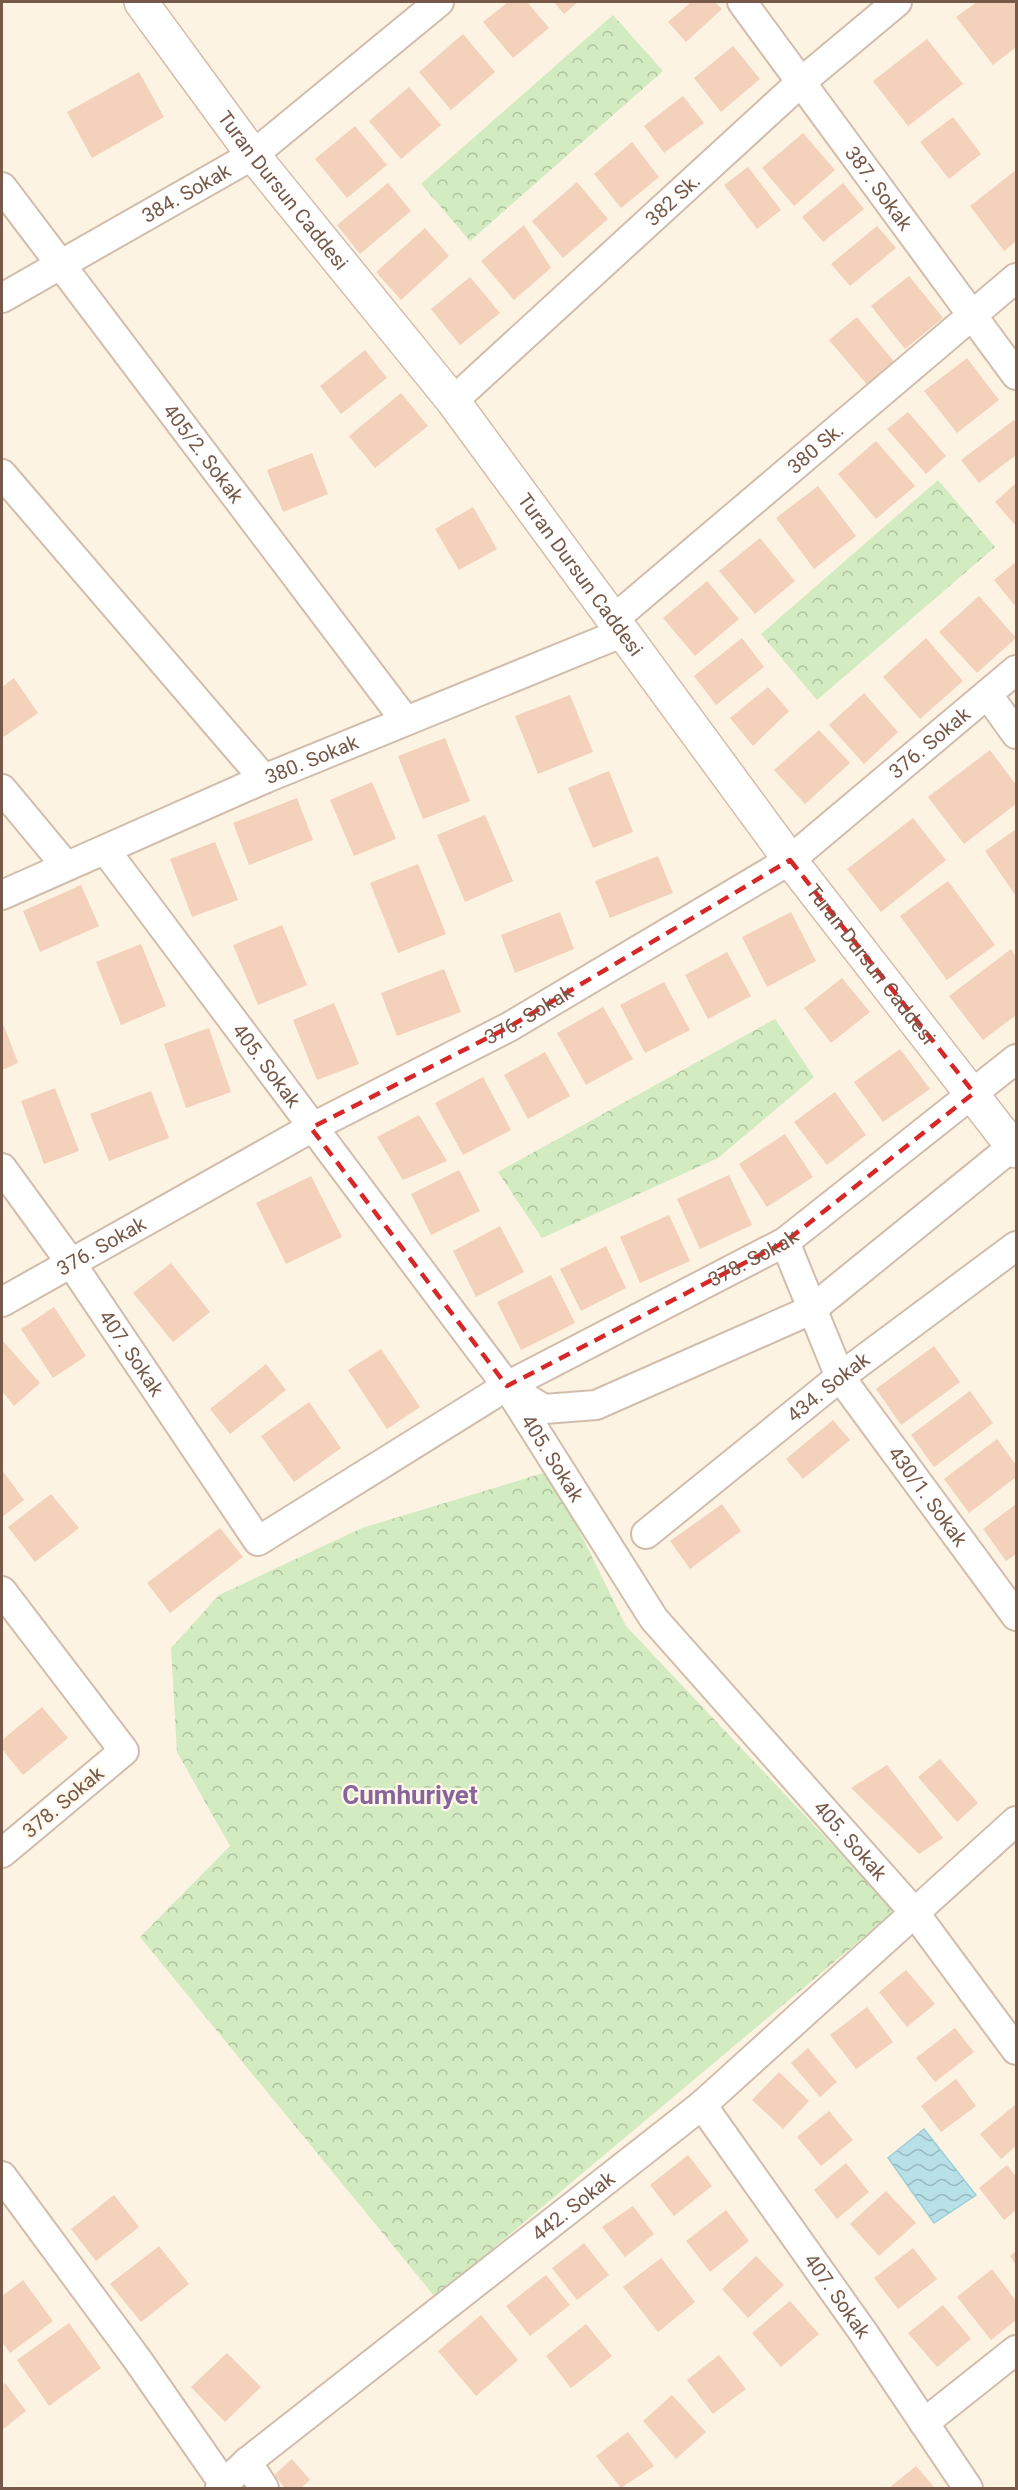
<svg xmlns="http://www.w3.org/2000/svg" width="1018" height="2490" font-family="Roboto,sans-serif">
<style>
.park{fill:url(#park-crowns)}
.water{fill:url(#water-waves);stroke:#9dcfd9;stroke-width:1.5}
.building{fill:#f3d1ba}
.lines{fill:none;stroke-linecap:round;stroke-linejoin:round}
.street-casing{stroke:#d1bdac;stroke-width:32}
.secondary-casing{stroke:#d4bda9;stroke-width:36}
.street{stroke:#fff;stroke-width:28}
.secondary{stroke:#fff;stroke-width:33}
.marked{fill:none;stroke:#d62828;stroke-width:4.5;stroke-dasharray:12 8;stroke-linejoin:round}
.labels{text-anchor:middle;stroke-width:4.5;stroke-linejoin:round;paint-order:stroke}
.street-label{font-size:20px;fill:#765948;stroke:#fff7ea}
.district-label{font-size:26px;font-weight:bold;fill:#88649a;stroke:#fff7ea}
</style>
<defs>
<pattern id="park-crowns" width="20" height="18" patternUnits="userSpaceOnUse" patternTransform="scale(1.5)"><rect width="20" height="18" fill="#d2ebc1"/><path d="M2 6a3 3 0 1 1 6 0M12 15a3 3 0 1 1 6 0" fill="none" stroke="#afc19f"/></pattern>
<pattern id="water-waves" width="16" height="10" patternUnits="userSpaceOnUse" patternTransform="scale(1.5)"><rect width="16" height="10" fill="#b7e0e7"/><path d="M0 5q4-4 8 0t8 0" fill="none" stroke="#99b9bd"/></pattern>
</defs>
<rect width="100%" height="100%" fill="#fdf3e3"/>
<!-- park -->
<path class="park" d="M613,15L663,71L470,241L421,184Z
M938,480L995,547L817,700L761,634Z
M775,1019L814,1077L718,1158L542,1238L498,1172Z
M550,1471L626,1626L895,1911L435,2297L140,1937L230,1846L177,1752L171,1648L219,1595L362,1528Z"/>
<!-- water -->
<path class="water" d="M924,2129L976,2195L934,2223L888,2158Z"/>
<!-- building -->
<path class="building" d="M508,2H527L549,28L513,58L483,22Z
M554,2H578L564,14Z
M691,2H715L722,9L686,42L668,22Z
M977,2H1015L1016,4V47L993,65L956,17Z
M463,34L495,72L451,110L419,72Z
M927,39L963,84L908,126L873,81Z
M733,46L760,79L721,112L694,78Z
M139,72L164,117L92,158L67,112Z
M409,87L441,125L401,159L369,121Z
M683,96L704,123L664,153L644,126Z
M953,117L981,154L949,179L920,142Z
M355,126L387,165L347,198L315,159Z
M803,133L835,170L794,206L762,168Z
M632,142L659,177L621,208L594,174Z
M748,167L781,210L757,229L724,185Z
M1016,170V241L1004,251L970,206Z
M577,182L608,219L563,258L532,221Z
M388,183L411,211L360,254L337,225Z
M843,183L864,209L823,242L802,217Z
M524,225L551,268L514,300L481,261Z
M877,226L896,248L850,286L831,264Z
M425,228L449,256L401,300L376,272Z
M909,276L943,318L905,349L871,306Z
M470,277L500,313L460,345L431,309Z
M857,317L896,364L869,387L829,340Z
M365,350L387,378L341,414L320,386Z
M967,358L999,400L957,433L924,391Z
M401,393L428,426L375,468L349,436Z
M908,412L946,456L926,474L887,429Z
M1014,420L1016,423V455L979,483L961,460Z
M876,441L915,486L876,519L838,474Z
M312,453L328,494L283,512L267,470Z
M1016,483V526L995,502Z
M818,486L856,536L814,569L776,518Z
M473,507L497,549L459,570L435,529Z
M760,538L795,581L755,614L719,571Z
M1016,562V607L994,580Z
M707,581L739,619L695,656L663,618Z
M979,596L1016,638L977,673L939,632Z
M742,638L764,667L716,705L694,676Z
M926,638L963,681L920,719L883,677Z
M14,678L38,713L2,738V687Z
M768,687L789,711L753,746L730,718Z
M864,693L898,732L864,764L829,725Z
M570,695L593,752L538,774L515,716Z
M819,730L850,763L805,804L774,770Z
M445,738L470,801L423,819L398,756Z
M990,750L1016,785V804L964,844L928,797Z
M609,771L633,832L593,848L568,788Z
M372,782L396,839L354,856L330,800Z
M297,798L313,840L249,865L233,823Z
M485,815L513,881L465,902L437,835Z
M913,818L946,860L881,912L847,869Z
M1016,829V896L985,851Z
M215,842L238,900L192,917L170,859Z
M658,856L673,893L610,918L595,881Z
M418,864L446,934L398,953L370,883Z
M948,881L995,945L947,980L900,916Z
M81,885L99,926L40,952L23,911Z
M560,912L574,949L515,973L501,935Z
M791,912L816,961L767,987L742,937Z
M282,925L307,985L258,1005L233,945Z
M141,944L166,1006L121,1025L96,962Z
M1011,949L1016,957V1015L983,1040L949,996Z
M727,952L751,996L708,1019L685,975Z
M444,969L461,1012L397,1036L381,993Z
M842,978L870,1012L831,1043L804,1008Z
M664,982L690,1030L645,1053L620,1005Z
M334,1003L359,1064L317,1080L293,1020Z
M603,1007L633,1059L586,1085L557,1033Z
M2,1021L18,1063L2,1070Z
M209,1028L231,1092L186,1108L164,1044Z
M900,1049L930,1089L883,1122L854,1082Z
M545,1052L570,1096L528,1119L504,1075Z
M483,1077L511,1130L463,1155L435,1103Z
M55,1088L79,1151L44,1164L21,1101Z
M151,1091L169,1138L109,1161L90,1114Z
M835,1092L866,1135L827,1165L794,1122Z
M419,1115L447,1161L403,1180L377,1137Z
M785,1134L813,1177L767,1207L739,1164Z
M459,1170L480,1211L431,1235L411,1194Z
M729,1175L752,1225L700,1249L677,1199Z
M311,1176L342,1237L286,1264L256,1203Z
M669,1215L690,1261L640,1283L620,1237Z
M500,1226L524,1272L476,1297L453,1251Z
M606,1246L626,1288L581,1311L560,1269Z
M171,1263L210,1312L173,1342L133,1293Z
M551,1275L575,1323L521,1350L497,1302Z
M54,1307L86,1356L53,1378L21,1329Z
M2,1340L40,1383L14,1406L2,1391Z
M934,1346L960,1382L901,1425L876,1389Z
M381,1349L420,1407L387,1429L348,1370Z
M266,1364L286,1390L230,1434L210,1409Z
M970,1391L993,1423L934,1467L911,1435Z
M309,1402L341,1448L294,1482L261,1436Z
M833,1420L850,1440L803,1479L786,1459Z
M997,1439L1016,1465V1477L969,1513L944,1479Z
M2,1470L24,1500L2,1517Z
M51,1494L79,1528L35,1562L8,1527Z
M722,1504L741,1531L690,1569L670,1541Z
M1016,1504V1554L1006,1561L983,1529Z
M220,1528L243,1557L170,1613L147,1583Z
M42,1707L68,1738L23,1775L2,1749V1740Z
M940,1759L978,1803L957,1822L918,1777Z
M887,1765L943,1838L919,1854L851,1788Z
M906,1970L935,2004L907,2027L879,1992Z
M867,2007L893,2042L856,2069L830,2035Z
M955,2028L974,2052L935,2082L916,2058Z
M808,2048L837,2082L820,2097L791,2063Z
M779,2072L809,2101L783,2129L752,2100Z
M956,2079L976,2106L941,2132L921,2106Z
M1016,2104V2146L1001,2159L980,2134Z
M829,2111L853,2140L821,2166L797,2137Z
M688,2155L712,2186L674,2216L650,2185Z
M846,2163L869,2192L837,2219L814,2190Z
M1007,2165L1016,2177V2210L1004,2220L979,2188Z
M886,2191L916,2223L879,2256L850,2224Z
M114,2195L139,2227L96,2261L71,2229Z
M633,2206L654,2234L625,2257L602,2227Z
M726,2210L749,2241L710,2272L686,2241Z
M584,2243L609,2275L577,2300L552,2268Z
M159,2246L189,2284L141,2322L110,2284Z
M913,2248L937,2279L898,2309L874,2278Z
M1016,2251V2265L1010,2256Z
M756,2256L784,2285L748,2318L722,2289Z
M661,2258L695,2302L658,2332L623,2287Z
M992,2269L1016,2301V2320L991,2340L957,2297Z
M546,2275L570,2305L530,2336L506,2306Z
M23,2280L53,2321L10,2353L2,2342V2296Z
M790,2301L819,2334L781,2367L752,2333Z
M943,2305L971,2339L937,2367L908,2333Z
M481,2315L518,2360L476,2396L438,2351Z
M69,2323L101,2368L49,2406L17,2360Z
M586,2324L612,2356L571,2388L546,2356Z
M227,2353L261,2387L225,2422L191,2387Z
M719,2355L746,2389L713,2414L687,2380Z
M5,2383L26,2411L2,2430V2386Z
M672,2395L706,2432L676,2459L643,2421Z
M628,2432L654,2466L621,2488L596,2456Z
M292,2459L310,2480L301,2488H285L274,2475Z
M916,2466L935,2488H889Z"/>
<g class="lines">
<defs>
<g id="street">
<path id="s1" d="M742,2L1016,375"/>
<path id="s2" d="M2,187L405,720"/>
<path id="s3" d="M2,298L253,155L439,2"/>
<path id="s4" d="M453,401L800,83L897,2"/>
<path d="M2,474L264,779"/>
<path id="s5" d="M614,619L1016,278"/>
<path d="M988,695L1016,734"/>
<path d="M2,789L66,866"/>
<path id="s6" d="M106,851L507,1386L654,1619L914,1912L1016,2050"/>
<path id="s7" d="M2,895L264,779L624,632"/>
<path id="s8" d="M2,1168L71,1263L258,1541L507,1386L785,1242L1016,1059"/>
<path id="s9" d="M785,1242L840,1377L1016,1616"/>
<path id="s10" d="M2,1302L311,1128L509,1027L790,860L1016,670"/>
<path d="M511,1389L544,1409L596,1405L811,1310L1013,1146"/>
<path id="s11" d="M646,1534L840,1377L1016,1246"/>
<path d="M2,1591L124,1751L2,1853"/>
<path id="s12" d="M702,2105L863,2332L968,2488"/>
<path d="M2,2176L137,2359L224,2484"/>
<path d="M924,2423L1016,2350"/>
<path d="M247,2462L264,2488"/>
<path id="s13" d="M220,2488L247,2462L702,2105L1016,1821"/>
</g>
<g id="secondary">
<path id="s14" d="M141,2L253,155L453,401L790,860L1016,1151"/>
</g>
</defs>
<!-- street casing -->
<use href="#street" class="street-casing"/>
<!-- secondary casing -->
<use href="#secondary" class="secondary-casing"/>
<!-- street -->
<use href="#street" class="street"/>
<!-- secondary -->
<use href="#secondary" class="secondary"/>
</g>
<!-- marked area -->
<path class="marked" d="M790,860L974,1093L785,1242L507,1386L311,1128L509,1027Z"/>
<g class="labels">
<!-- street labels -->
<g class="street-label">
<text dy="7" stroke="none"><textPath href="#s1" startOffset="231">387. Sokak</textPath></text>
<text dy="7" stroke="none"><textPath href="#s14" startOffset="236">Turan Dursun Caddesi</textPath></text>
<text dy="7" stroke="none"><textPath href="#s3" startOffset="212">384. Sokak</textPath></text>
<text dy="7" stroke="none"><textPath href="#s4" startOffset="298">382 Sk.</textPath></text>
<text dy="7" stroke="none"><textPath href="#s5" startOffset="264">380 Sk.</textPath></text>
<text dy="7" stroke="none"><textPath href="#s2" startOffset="334">405/2. Sokak</textPath></text>
<text dy="7" stroke="none"><textPath href="#s14" startOffset="722">Turan Dursun Caddesi</textPath></text>
<text dy="7" stroke="none"><textPath href="#s10" startOffset="1086">376. Sokak</textPath></text>
<text dy="7" stroke="none"><textPath href="#s7" startOffset="338">380. Sokak</textPath></text>
<text dy="7" stroke="none"><textPath href="#s14" startOffset="1208">Turan Dursun Caddesi</textPath></text>
<text dy="7" stroke="none"><textPath href="#s10" startOffset="600">376. Sokak</textPath></text>
<text dy="7" stroke="none"><textPath href="#s6" startOffset="268">405. Sokak</textPath></text>
<text dy="7" stroke="none"><textPath href="#s10" startOffset="114">376. Sokak</textPath></text>
<text dy="7" stroke="none"><textPath href="#s8" startOffset="1023">378. Sokak</textPath></text>
<text dy="7" stroke="none"><textPath href="#s8" startOffset="226">407. Sokak</textPath></text>
<text dy="7" stroke="none"><textPath href="#s11" startOffset="234">434. Sokak</textPath></text>
<text dy="7" stroke="none"><textPath href="#s6" startOffset="754">405. Sokak</textPath></text>
<text dy="7" stroke="none"><textPath href="#s9" startOffset="294">430/1. Sokak</textPath></text>
<text transform="translate(63 1802) rotate(-40)" y="7">378. Sokak</text>
<text dy="7" stroke="none"><textPath href="#s6" startOffset="1240">405. Sokak</textPath></text>
<text dy="7" stroke="none"><textPath href="#s13" startOffset="452">442. Sokak</textPath></text>
<text dy="7" stroke="none"><textPath href="#s12" startOffset="234">407. Sokak</textPath></text>
</g>
<!-- district labels -->
<g class="district-label">
<text x="410" y="1804">Cumhuriyet</text>
</g>
</g>
<!-- border -->
<rect width="1018" height="2490" fill="none" stroke="#765948" stroke-width="6"/>
</svg>
